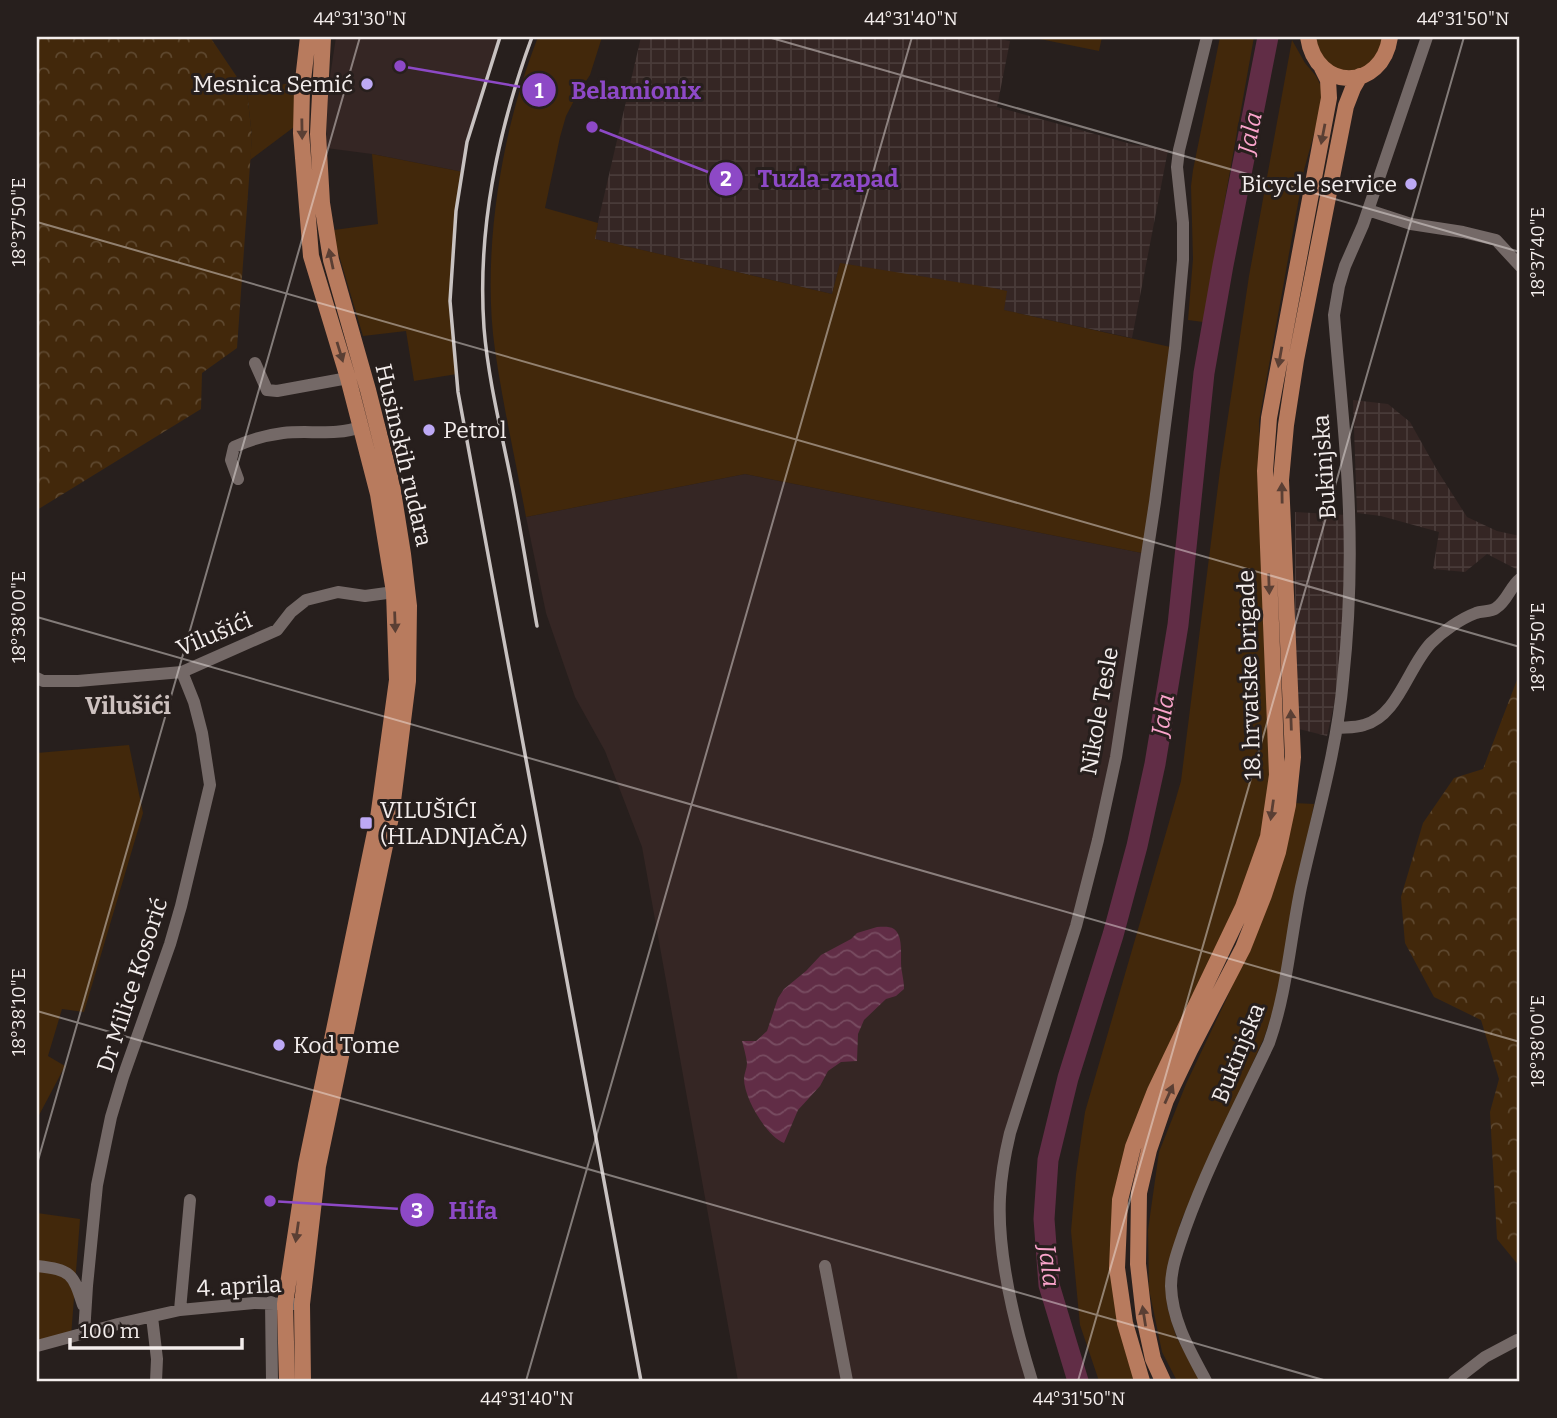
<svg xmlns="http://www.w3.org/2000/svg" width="1557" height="1418" font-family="Bitter,serif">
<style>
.built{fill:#352624}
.industrial{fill:url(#industrial-grid)}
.green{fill:#42280b}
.forest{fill:url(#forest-crowns)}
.water{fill:url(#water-waves)}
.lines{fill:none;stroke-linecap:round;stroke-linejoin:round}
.river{stroke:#612d46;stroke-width:21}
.minor{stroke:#746967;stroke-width:12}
.major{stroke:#b87b5e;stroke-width:16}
.rail{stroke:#c8c2c1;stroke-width:3.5}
.oneway{fill:#5a3f34}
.ticks{fill:none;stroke:#f3edec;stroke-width:2;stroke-opacity:0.45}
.poi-dot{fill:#bda9f5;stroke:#271f1d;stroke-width:2.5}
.labels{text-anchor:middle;stroke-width:6;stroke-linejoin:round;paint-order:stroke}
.poi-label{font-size:23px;fill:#f3edec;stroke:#271f1d;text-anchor:start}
.street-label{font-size:23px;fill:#f3edec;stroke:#271f1d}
.water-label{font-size:24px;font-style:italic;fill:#faa4cb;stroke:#271f1d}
.neighbourhood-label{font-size:24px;font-weight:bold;fill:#cdc1bf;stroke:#271f1d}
.leader{fill:none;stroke:#8d49c6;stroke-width:2.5}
.callout-dot{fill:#8d49c6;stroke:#271f1d;stroke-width:2.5}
.mark-label{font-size:21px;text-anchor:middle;font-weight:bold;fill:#fff}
.callout-label{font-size:24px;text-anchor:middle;font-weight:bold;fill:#8d49c6;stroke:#271f1d;stroke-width:6;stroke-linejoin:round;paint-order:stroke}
.neatline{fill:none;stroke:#f3edec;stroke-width:2.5}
.ticks-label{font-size:18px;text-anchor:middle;fill:#f3edec}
</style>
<defs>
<pattern id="industrial-grid" width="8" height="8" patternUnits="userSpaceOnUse" patternTransform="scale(1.75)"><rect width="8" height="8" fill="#352624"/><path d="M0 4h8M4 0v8" fill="none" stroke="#493b39"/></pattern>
<pattern id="forest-crowns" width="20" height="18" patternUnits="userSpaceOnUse" patternTransform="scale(1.75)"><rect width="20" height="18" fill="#42280b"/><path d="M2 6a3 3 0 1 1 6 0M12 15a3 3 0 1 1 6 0" fill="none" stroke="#5e482f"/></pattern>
<pattern id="water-waves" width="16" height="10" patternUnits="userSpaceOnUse" patternTransform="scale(1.75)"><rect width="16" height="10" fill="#612d46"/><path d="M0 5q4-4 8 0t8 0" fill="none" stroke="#784c61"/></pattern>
</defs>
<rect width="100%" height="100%" fill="#271f1d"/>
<!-- built -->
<path class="built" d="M336,37H500L467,142L463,172L372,154L326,148L328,90Z
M745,474L1147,554L1098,840L1010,1133L1003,1250L1032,1381H738L642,847L605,751L575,697L546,613L526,517Z"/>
<!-- industrial -->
<path class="industrial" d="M641,37H988L1010,41L997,107L1131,144L1168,150L1132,338L1003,310L840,264L832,294L594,239Z
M1353,400L1388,404L1410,422L1437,470L1467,517L1497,531L1520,536L1518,570L1487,554L1465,572L1433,569L1439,532L1381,516L1357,513Z
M1295,512L1347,515L1345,632L1338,687L1327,736L1295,728Z"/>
<!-- green -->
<path class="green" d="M538,37H602L590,75L578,93L566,116L560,137L545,208L598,223L595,239L832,294L840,263L993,288L1007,291L1004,310L1175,348L1147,554L745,474L526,517C516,462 503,406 495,350C481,252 502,128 538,37Z
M1030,37H1102L1099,51Z
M1220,37H1254L1203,322L1188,320L1193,259L1191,186L1193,170Z
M1313,37H1385L1371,65L1349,73L1327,65Z
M1292,40L1305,63L1316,76L1322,88V105L1304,170L1259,421L1271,773L1264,831L1250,875L1134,1122L1121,1182L1112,1247L1140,1381H1099L1080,1325L1071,1231L1076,1174L1085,1112L1181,781L1220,470L1249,276Z
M294,82V127L250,160L252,137L247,92Z
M372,154L463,172L456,211L450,301L457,374L414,381L406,331L363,336L336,245L334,230L378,224Z
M129,745L143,813L84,1012L62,1009L48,1056L65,1066L37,1119V753Z
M1294,803L1314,804L1277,999L1264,1038L1181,1221L1171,1256L1167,1306L1176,1336L1200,1381H1177L1162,1352L1149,1289L1148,1230L1159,1152L1186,1084L1226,1000L1256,929Z
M37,1213L80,1219L71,1337L37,1349Z"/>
<!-- forest -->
<path class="forest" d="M37,37H210L247,92L252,137L237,348L202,373L201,409L37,510Z
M1520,672V1267L1497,1239L1490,1112L1499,1079L1481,1020L1434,997L1405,943L1401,897L1423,823L1454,778L1483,769Z"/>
<!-- water -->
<path class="water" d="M877,927C883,927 889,926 894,929C905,937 899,961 902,972C903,979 904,982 904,989L896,996L886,999L864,1020L858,1034L857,1061L841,1062L828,1071L820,1086L798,1110L784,1143C767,1137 744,1098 744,1079C744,1074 747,1068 747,1063C746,1056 744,1048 742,1041H756L767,1031L778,998L784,989L806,971L821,955L851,939L857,933Z"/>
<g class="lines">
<!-- river -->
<path class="river" d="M1078,1381L1049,1285L1044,1219L1048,1160L1068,1078L1113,935L1137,846L1155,764L1178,625L1204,373L1223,265L1268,37"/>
<!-- minor -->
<path class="minor" d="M1368,210L1411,224L1463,232L1496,240L1520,266
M255,363L267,390L277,391L348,378
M238,479L231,460L234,447C249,440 267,435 283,433C308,430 336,436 361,427
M37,678L43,681H78L182,672L277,630L291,612L306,600L338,592L365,596L394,592
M1337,728C1346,727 1355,728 1364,725C1398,716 1408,667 1431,643C1442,632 1460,619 1476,613C1482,611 1491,612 1496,608C1507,601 1510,587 1520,579
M37,1266C71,1270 73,1273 83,1305
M825,1266L847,1381
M271,1302L272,1381
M180,1310L190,1200
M152,1317L157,1359L156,1381
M84,1334L87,1286L97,1185L111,1117L123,1077L170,944L181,906L210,785L202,733L194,702L182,672
M37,1346L118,1324L180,1310L254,1303L294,1304
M1032,1381C1015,1326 997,1254 1000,1197C1001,1175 1005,1154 1010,1133L1076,926L1098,840L1116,757L1155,502L1175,348L1183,260V223L1177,167L1179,150L1207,37
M1206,1381C1190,1351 1172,1321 1171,1286C1171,1267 1179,1247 1185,1229C1208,1165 1240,1104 1269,1043C1287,992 1290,940 1301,887C1316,819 1337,750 1343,680C1349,624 1351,567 1349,511C1347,446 1339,380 1334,315L1339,286L1345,266L1363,225L1427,37
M1454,1381L1485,1357L1517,1340H1520"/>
<!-- major -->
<path class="major" d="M1308,37C1316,92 1382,92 1390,37
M287,1381L285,1304L306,1165L378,818L397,680L394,592L378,494L348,378L311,256L301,133L302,89L308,37
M303,1381L302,1304L318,1166L391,817L408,681L409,606L403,554L392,485L368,390L331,260L322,203L318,134L323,37
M1142,1381L1125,1323L1117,1268L1120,1200L1133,1147L1155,1091L1243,907L1268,837L1277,775L1265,471L1269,418L1276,380L1329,98L1328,80L1322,68
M1163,1381L1153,1359L1144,1317L1138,1264L1139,1193L1149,1150L1166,1100L1190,1050L1243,948L1264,895L1278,852L1288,805L1293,757L1281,480L1286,425L1296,360L1346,106L1353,88L1360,76"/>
<!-- rail -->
<path class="rail" d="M500,37L467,142L456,211L450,301L458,392L641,1381
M532,37C498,130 477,229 484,328C488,377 500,426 510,475C520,525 528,576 537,626"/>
</g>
<!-- one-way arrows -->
<defs><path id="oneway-solid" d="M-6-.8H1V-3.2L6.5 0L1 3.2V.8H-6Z" transform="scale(1.75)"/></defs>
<g class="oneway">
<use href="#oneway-solid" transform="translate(302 129) rotate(89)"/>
<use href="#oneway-solid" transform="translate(1323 134) rotate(101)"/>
<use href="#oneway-solid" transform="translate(331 259) rotate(-102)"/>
<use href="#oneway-solid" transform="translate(340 352) rotate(73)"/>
<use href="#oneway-solid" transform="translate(1280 357) rotate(100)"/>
<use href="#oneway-solid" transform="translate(1282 493) rotate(-91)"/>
<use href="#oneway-solid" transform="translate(1269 584) rotate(88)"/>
<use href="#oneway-solid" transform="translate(395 622) rotate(88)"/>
<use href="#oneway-solid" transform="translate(1291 720) rotate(-92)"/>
<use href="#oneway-solid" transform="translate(1272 810) rotate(98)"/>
<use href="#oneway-solid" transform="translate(1169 1094) rotate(-66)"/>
<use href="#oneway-solid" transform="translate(297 1232) rotate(98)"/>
<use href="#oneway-solid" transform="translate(1144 1316) rotate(-99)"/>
</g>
<!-- ticks -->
<path class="ticks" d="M768,37L1520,252M37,222L1520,647M37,617L1520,1042M37,1011L1327,1381M37,1164L360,37M526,1381L912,37M1078,1381L1464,37"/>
<!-- markers -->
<g class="poi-dot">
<circle cx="367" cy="84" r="7"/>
<circle cx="1411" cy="184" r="7"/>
<circle cx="429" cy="430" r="7"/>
<rect x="359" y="816" width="14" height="14" rx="3.5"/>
<circle cx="279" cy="1045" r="7"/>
</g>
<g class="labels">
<!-- poi labels -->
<g class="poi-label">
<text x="353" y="92" text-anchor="end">Mesnica Semić</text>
<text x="1397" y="192" text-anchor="end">Bicycle service</text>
<text x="443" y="438">Petrol</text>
<text x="380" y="818">VILUŠIĆI<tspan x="380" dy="26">(HLADNJAČA)</tspan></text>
<text x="293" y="1053">Kod Tome</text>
</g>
<!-- street labels -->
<g class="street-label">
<text transform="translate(404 455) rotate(77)" y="8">Husinskih rudara</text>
<text transform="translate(1324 467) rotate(-94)" y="8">Bukinjska</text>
<text transform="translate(214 634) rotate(-23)" y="8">Vilušići</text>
<text transform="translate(1249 675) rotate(-92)" y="8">18. hrvatske brigade</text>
<text transform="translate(1099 711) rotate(-80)" y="8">Nikole Tesle</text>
<text transform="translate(132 985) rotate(-72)" y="8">Dr Milice Kosorić</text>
<text transform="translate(1238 1053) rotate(-68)" y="8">Bukinjska</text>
<text transform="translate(239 1286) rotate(-3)" y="8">4. aprila</text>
</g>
<!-- water labels -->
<g class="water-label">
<text transform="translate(1250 133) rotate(-79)" y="8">Jala</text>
<text transform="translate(1163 715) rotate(-81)" y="8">Jala</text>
<text transform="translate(1049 1266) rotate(83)" y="8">Jala</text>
</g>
<!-- neighbourhood labels -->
<g class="neighbourhood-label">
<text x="128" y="714">Vilušići</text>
</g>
</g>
<!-- callouts -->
<path class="leader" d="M400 66L539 90M592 127L726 179M270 1201L417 1210"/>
<g class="callout-dot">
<circle cx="400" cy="66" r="7"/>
<circle cx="592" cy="127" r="7"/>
<circle cx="270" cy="1201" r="7"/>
<circle cx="539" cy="90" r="18"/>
<circle cx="726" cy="179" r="18"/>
<circle cx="417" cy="1210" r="18"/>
</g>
<g class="mark-label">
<text x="539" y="98">1</text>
<text x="726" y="186">2</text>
<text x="417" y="1218">3</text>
</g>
<g class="callout-label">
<text x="636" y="99">Belamionix</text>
<text x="828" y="187">Tuzla-zapad</text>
<text x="473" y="1219">Hifa</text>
</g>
<!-- border -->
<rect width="1557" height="1418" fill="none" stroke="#271f1d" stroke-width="77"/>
<!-- scale -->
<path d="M70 1338v10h172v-10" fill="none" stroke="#f3edec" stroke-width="3.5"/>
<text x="80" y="1338" font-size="21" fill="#f3edec" stroke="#271f1d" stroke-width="5" paint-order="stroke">100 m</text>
<rect x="38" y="38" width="1480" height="1342" class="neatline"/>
<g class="ticks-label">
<text x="360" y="25">44°31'30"N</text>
<text x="911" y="25">44°31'40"N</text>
<text x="1463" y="25">44°31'50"N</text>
<text transform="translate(19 222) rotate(-90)" y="6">18°37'50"E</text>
<text transform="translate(1538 252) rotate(-90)" y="6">18°37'40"E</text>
<text transform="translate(19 617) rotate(-90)" y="6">18°38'00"E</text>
<text transform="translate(1538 647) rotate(-90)" y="6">18°37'50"E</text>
<text transform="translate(19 1012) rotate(-90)" y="6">18°38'10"E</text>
<text transform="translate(1538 1041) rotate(-90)" y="6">18°38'00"E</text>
<text x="527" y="1405">44°31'40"N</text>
<text x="1079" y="1405">44°31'50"N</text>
</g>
</svg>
